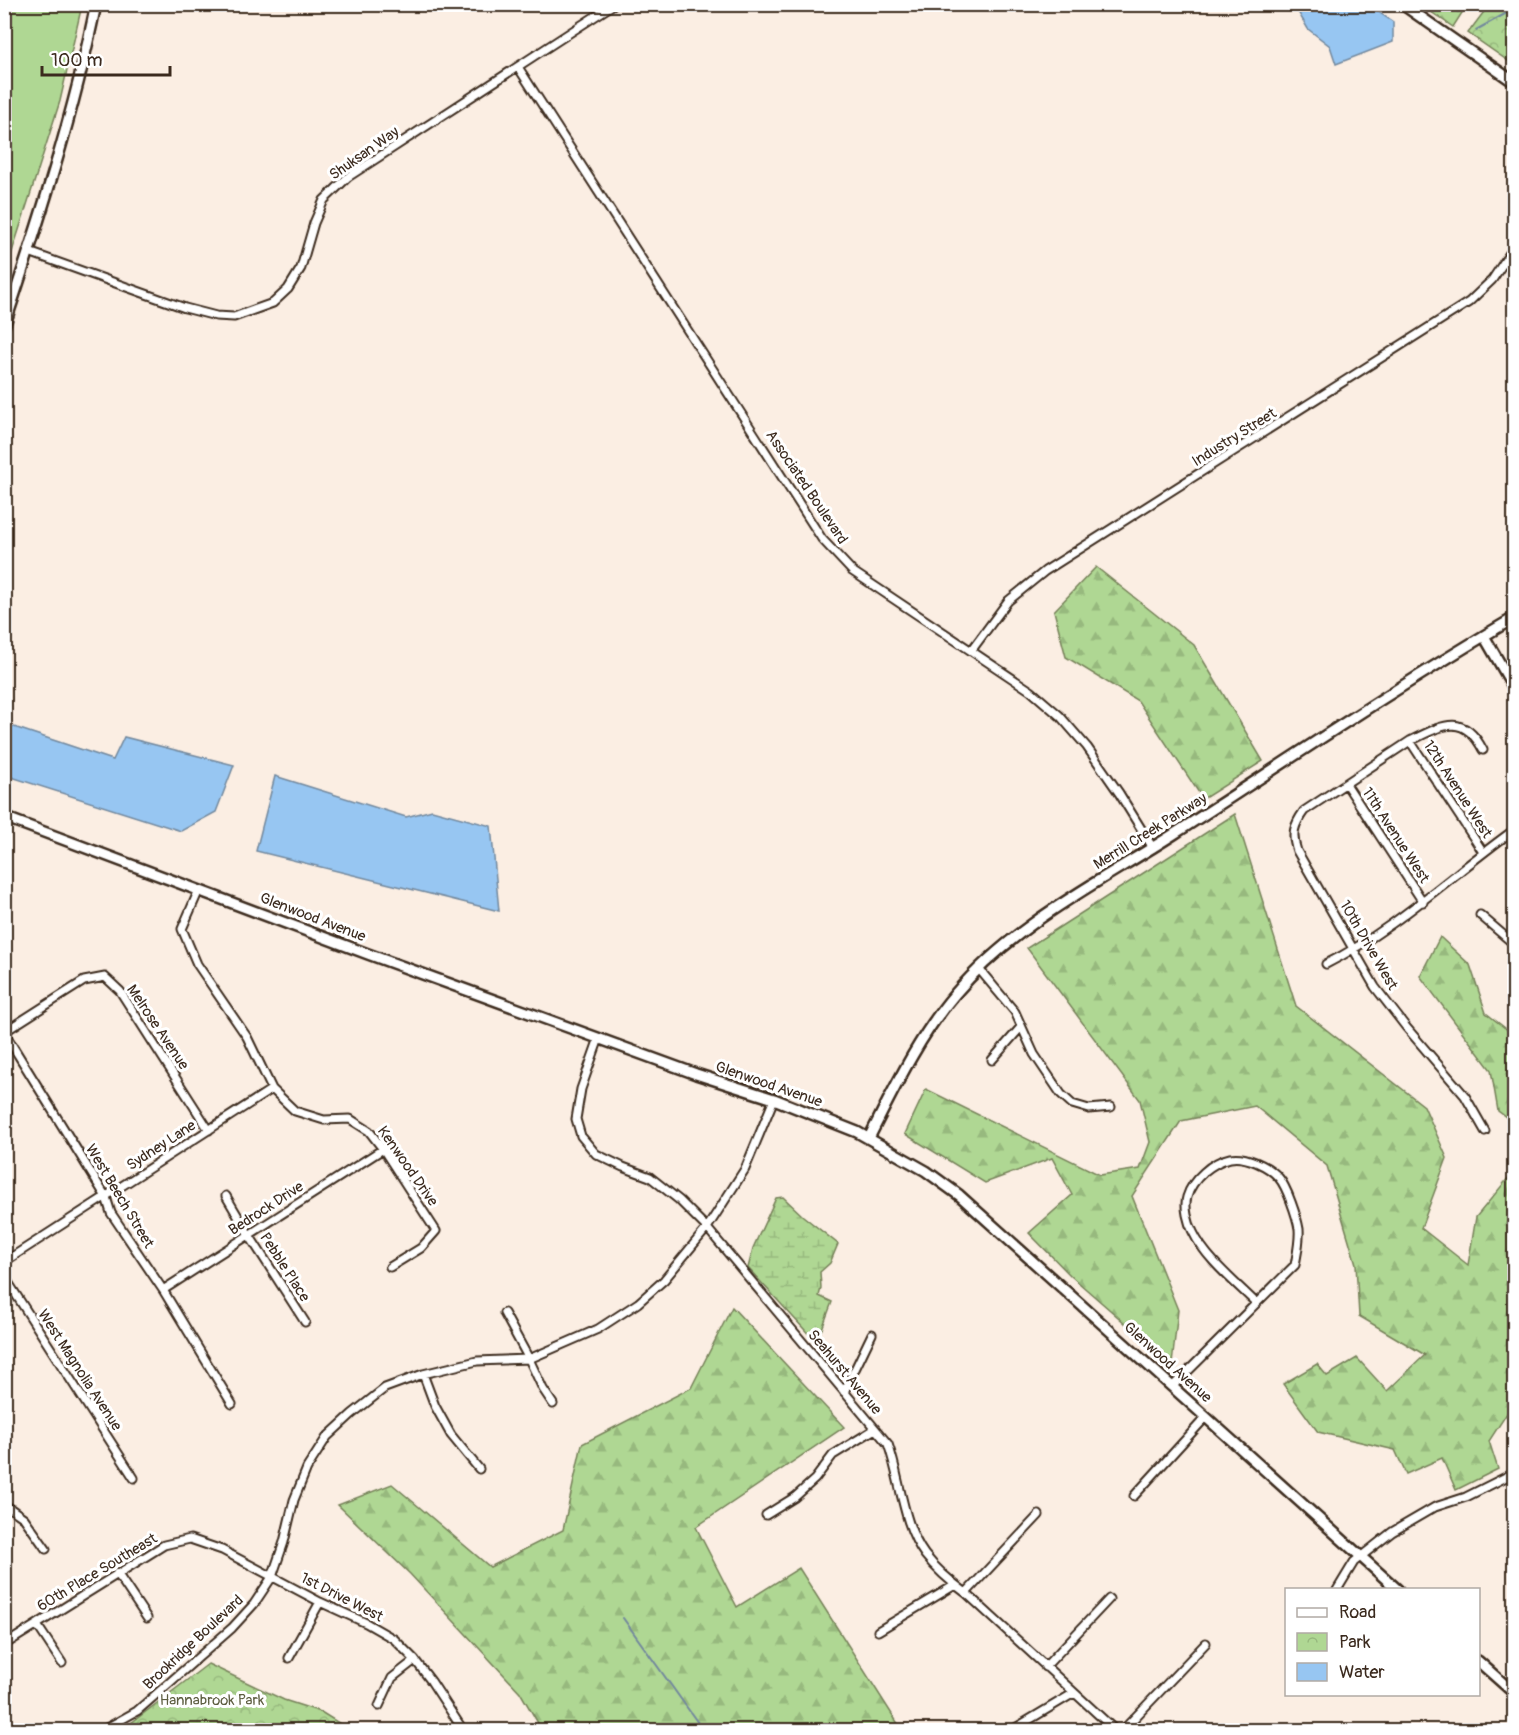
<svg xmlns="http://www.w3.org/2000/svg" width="1519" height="1735" font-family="Pangolin,sans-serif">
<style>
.green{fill:#afd793;stroke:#758058;stroke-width:1.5}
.forest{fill:url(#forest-firs);stroke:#758058;stroke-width:1.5}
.wetland{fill:url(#wetland-marsh);stroke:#758058;stroke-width:1.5}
.park{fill:url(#park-crowns);stroke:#758058;stroke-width:1.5}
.water{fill:#97c6f2;stroke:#72889d;stroke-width:1.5}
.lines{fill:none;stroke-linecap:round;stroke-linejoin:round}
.stream{stroke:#72889d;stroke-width:2}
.street-casing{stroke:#3b2a1e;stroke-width:11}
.secondary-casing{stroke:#3b2a1e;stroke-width:14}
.street{stroke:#fff;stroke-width:7}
.secondary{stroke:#fff;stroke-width:9}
.labels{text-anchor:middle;stroke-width:6;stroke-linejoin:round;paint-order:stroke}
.street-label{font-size:15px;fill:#3b2a1e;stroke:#fff}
.park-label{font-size:15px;fill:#5e5e41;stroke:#fff}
</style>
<defs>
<pattern id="forest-firs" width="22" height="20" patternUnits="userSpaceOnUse" patternTransform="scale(1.5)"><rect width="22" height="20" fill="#afd793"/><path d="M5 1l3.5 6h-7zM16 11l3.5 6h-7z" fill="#97b97e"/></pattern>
<pattern id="wetland-marsh" width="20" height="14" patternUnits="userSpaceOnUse" patternTransform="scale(1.5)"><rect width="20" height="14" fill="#afd793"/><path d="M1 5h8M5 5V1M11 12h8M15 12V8" fill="none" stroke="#97b97e"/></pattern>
<pattern id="park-crowns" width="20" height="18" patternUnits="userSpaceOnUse" patternTransform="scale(1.5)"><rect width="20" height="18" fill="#afd793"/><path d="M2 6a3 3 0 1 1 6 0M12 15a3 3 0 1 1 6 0" fill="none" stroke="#97b97e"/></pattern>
</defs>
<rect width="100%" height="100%" fill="#fbeee3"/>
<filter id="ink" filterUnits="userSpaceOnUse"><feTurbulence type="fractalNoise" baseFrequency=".0167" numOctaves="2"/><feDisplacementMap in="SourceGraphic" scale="12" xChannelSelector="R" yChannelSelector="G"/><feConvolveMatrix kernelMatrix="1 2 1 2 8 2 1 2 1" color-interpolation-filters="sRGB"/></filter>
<g filter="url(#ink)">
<!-- green -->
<path class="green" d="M5,4L82,5L60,101L5,274Z"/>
<!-- forest -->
<path class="forest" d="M1421,5H1467L1453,27Z
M1096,567L1194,645L1263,761L1203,799L1138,701L1066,657L1054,611Z
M1235,814L1296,1006L1424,1106L1447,1158L1421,1228L1468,1265L1476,1217L1514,1171V1407H1511L1489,1441L1498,1469L1456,1490L1442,1458L1406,1474L1395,1450L1318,1432L1283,1384L1317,1364L1327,1376L1357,1358L1387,1391L1425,1355L1359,1316L1356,1264L1327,1166L1255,1106L1181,1121L1132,1196L1178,1310L1172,1364L1071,1276L1029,1233L1072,1195L1052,1158L985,1183L905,1134L926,1089L1100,1175L1140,1169L1150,1142L1140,1100L1027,948Z
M1440,937L1470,965L1486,1013L1514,1035V1123L1498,1111L1491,1070L1420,976Z
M732,1307L844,1427L696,1527L737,1607L799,1568L902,1730H542L520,1692L410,1574L338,1505L392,1484L490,1567L563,1530L582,1444L691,1388Z"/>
<!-- wetland -->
<path class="wetland" d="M783,1197L803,1216L838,1244L830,1263L820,1272L821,1288L819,1296L832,1302L822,1329L815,1341L748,1268L753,1248L776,1198Z"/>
<!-- park -->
<path class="park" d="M1489,5H1514V65L1468,33Z
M208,1664L284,1700L321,1712L350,1730H122Z"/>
<!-- water -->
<path class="water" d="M1294,5H1368L1393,22V42L1336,64L1330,46L1308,29Z
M5,724L113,760L124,737L234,765L216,812L181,831L5,775Z
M275,776L406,817L432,810L491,826L499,911L256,851Z"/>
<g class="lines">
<!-- stream -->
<path class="stream" d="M1447,4L1458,12
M1476,30L1514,9
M623,1618L703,1730"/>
<defs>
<path id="street" d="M518,67L822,539L852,571L1031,691L1060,716L1087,747L1119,793L1153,848
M29,252L185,308L216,316L234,317L273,303L288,289L301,268L314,223L324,200L348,177L614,4
M971,651L1008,601L1045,571L1469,302L1492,280L1514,247
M1410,741L1483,852
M1483,750C1463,711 1441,726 1410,741L1304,811C1294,825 1291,834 1297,851L1375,987L1406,1027L1465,1096L1485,1131
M1346,784L1423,902
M199,890L182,929L197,964L247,1037L272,1089L295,1111L324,1120L350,1119L369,1131L383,1149L436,1231L421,1248L390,1267
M1480,915L1514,944
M1326,964C1396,929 1451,875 1514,830
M979,969L1015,1012L1034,1054L1061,1094L1072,1104L1089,1109L1111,1107
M4,1032L106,1197L111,1213L163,1290L232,1404
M4,1032L84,981L105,977L120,991L209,1130
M599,1038L581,1089L576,1119L581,1136L596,1154L623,1167L650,1177L679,1200L707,1228L888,1444C901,1480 902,1524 925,1555C937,1570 951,1582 966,1593L1115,1730
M992,1060L1021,1027
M226,1196L249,1235L305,1322
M4,1262L272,1089
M4,1276L134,1478
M163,1290L383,1149
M504,1313L529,1359L543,1389L553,1404
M423,1374L435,1406L451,1435L479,1469
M1173,1386L1295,1265C1297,1254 1300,1241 1299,1229C1297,1217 1287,1187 1279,1178C1269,1166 1245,1155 1230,1158C1212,1162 1192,1179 1187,1197C1184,1207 1188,1223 1193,1232C1205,1258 1236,1283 1256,1303
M844,1392L872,1334
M1134,1496L1206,1417
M4,1504L24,1518L46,1549
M766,1515L795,1497L815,1479L833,1455L875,1429
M117,1573L147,1618
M1337,1590L1354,1562L1392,1532L1435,1507L1466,1497L1514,1473
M966,1593L1039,1515
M37,1625L62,1663
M878,1631L955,1585
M4,1645L164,1545L190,1539L222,1550L320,1602L366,1623L394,1639L415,1660L431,1681L463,1730
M289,1658L320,1602
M1045,1667L1109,1599
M379,1706L392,1678L415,1660
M103,1730L137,1711L232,1628L254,1604L272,1577L284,1542L294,1500L307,1468L327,1437L352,1414L385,1388L423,1374L477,1361L529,1359L598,1329L638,1303L664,1280L707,1228L745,1169L774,1099
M1012,1730L1074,1693
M1123,1730L1206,1643"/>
<path id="secondary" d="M1402,4L1514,82
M4,327C39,221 74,114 96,4
M1484,636L1514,688
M4,817L368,954L696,1074L774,1099L857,1132L926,1171L959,1195L1398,1590
M869,1138C894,1089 919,1036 955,994C1014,924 1098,883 1174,834C1287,761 1398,686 1514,618
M1478,1661L1514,1693"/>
</defs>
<!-- street casing -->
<use href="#street" class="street-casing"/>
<!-- secondary casing -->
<use href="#secondary" class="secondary-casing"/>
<!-- street -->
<use href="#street" class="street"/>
<!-- secondary -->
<use href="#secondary" class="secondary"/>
</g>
</g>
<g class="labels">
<!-- street labels -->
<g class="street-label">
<text transform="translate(364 153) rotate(-35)" y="5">Shuksan Way</text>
<text transform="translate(1234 437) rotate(-32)" y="5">Industry Street</text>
<text transform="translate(807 487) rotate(56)" y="5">Associated Boulevard</text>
<text transform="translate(1458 789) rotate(57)" y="5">12th Avenue West</text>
<text transform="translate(1150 831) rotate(-32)" y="5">Merrill Creek Parkway</text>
<text transform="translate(1396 835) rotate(57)" y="5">11th Avenue West</text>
<text transform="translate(313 917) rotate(21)" y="5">Glenwood Avenue</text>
<text transform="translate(1369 945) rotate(60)" y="5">10th Drive West</text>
<text transform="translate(158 1027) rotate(56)" y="5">Melrose Avenue</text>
<text transform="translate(769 1084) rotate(19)" y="5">Glenwood Avenue</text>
<text transform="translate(161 1145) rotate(-33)" y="5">Sydney Lane</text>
<text transform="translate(408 1166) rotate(55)" y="5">Kenwood Drive</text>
<text transform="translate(120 1196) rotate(59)" y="5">West Beech Street</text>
<text transform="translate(266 1208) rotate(-33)" y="5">Bedrock Drive</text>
<text transform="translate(285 1267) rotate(57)" y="5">Pebble Place</text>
<text transform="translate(1168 1362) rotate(42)" y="5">Glenwood Avenue</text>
<text transform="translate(80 1370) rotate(57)" y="5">West Magnolia Avenue</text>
<text transform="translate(845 1372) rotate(50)" y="5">Seahurst Avenue</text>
<text transform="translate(97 1572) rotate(-31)" y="5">60th Place Southeast</text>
<text transform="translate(342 1597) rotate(27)" y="5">1st Drive West</text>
<text transform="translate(193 1642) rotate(-43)" y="5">Brookridge Boulevard</text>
</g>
<!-- park labels -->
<g class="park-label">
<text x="212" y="1705">Hannabrook Park</text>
</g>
</g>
<!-- margin -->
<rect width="1519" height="1735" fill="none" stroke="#fff" stroke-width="24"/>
<rect x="12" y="12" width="1495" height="1711" fill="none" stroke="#3b2a1e" stroke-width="2" filter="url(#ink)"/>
<!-- legend -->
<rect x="1285" y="1588" width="195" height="108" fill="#ffffff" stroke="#b1aaa5" stroke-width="1.5"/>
<rect x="1297" y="1608" width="30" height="9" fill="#ffffff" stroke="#b1aaa5" stroke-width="1.5"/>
<text x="1339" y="1618" font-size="18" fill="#3b2a1e">Road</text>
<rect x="1297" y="1633" width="30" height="18" fill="url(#park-crowns)" stroke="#b1aaa5" stroke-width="1.5"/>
<text x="1339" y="1648" font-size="18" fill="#3b2a1e">Park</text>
<rect x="1297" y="1663" width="30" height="18" fill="#97c6f2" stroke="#b1aaa5" stroke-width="1.5"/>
<text x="1339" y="1678" font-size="18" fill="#3b2a1e">Water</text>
<!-- scale -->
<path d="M42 66v9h128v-9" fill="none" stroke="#3b2a1e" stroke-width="3"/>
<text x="51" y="66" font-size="18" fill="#3b2a1e" stroke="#ffffff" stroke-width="4.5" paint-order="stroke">100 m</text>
</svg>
